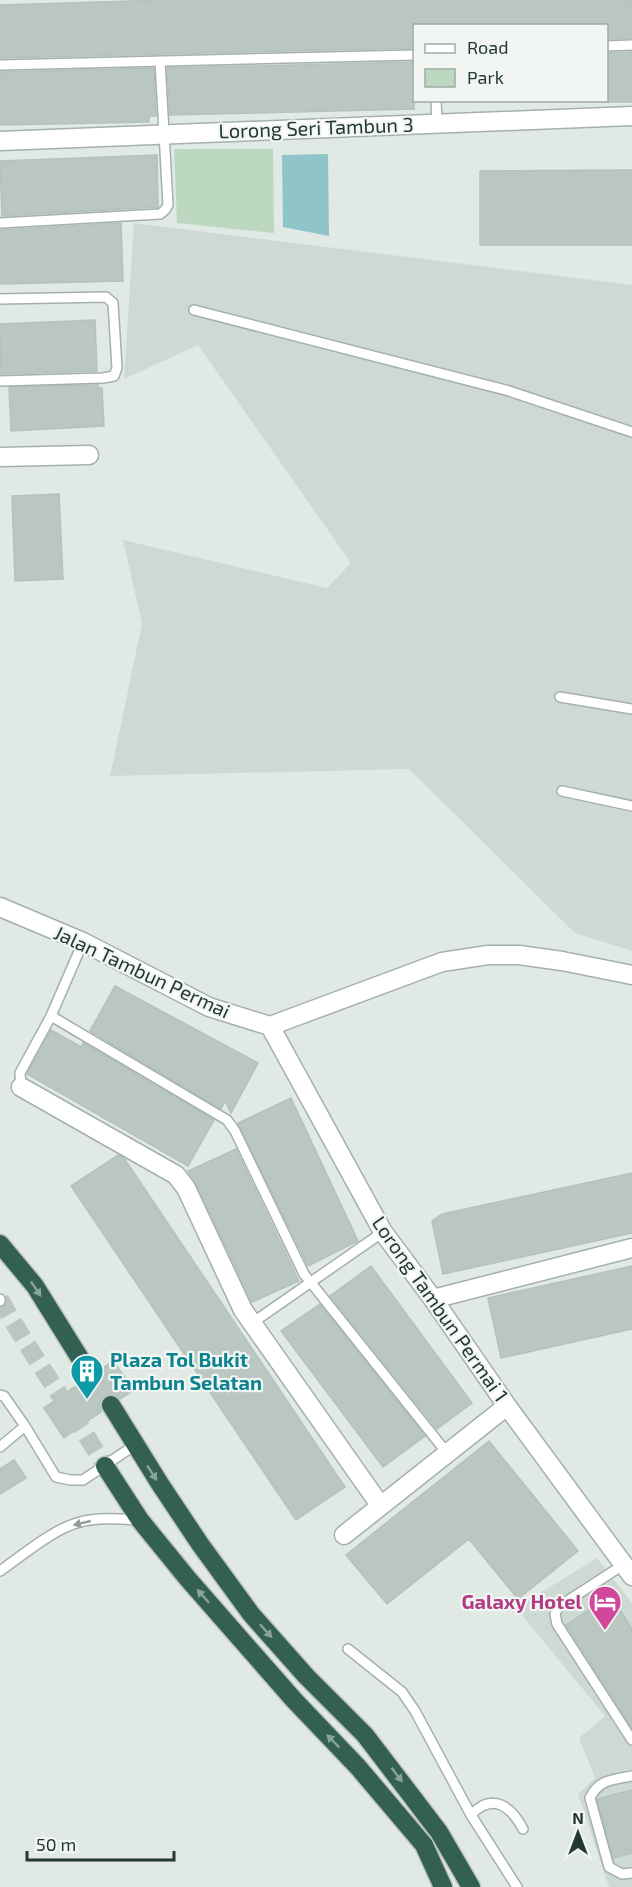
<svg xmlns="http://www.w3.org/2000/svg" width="632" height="1887" font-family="'Exo 2',sans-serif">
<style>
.built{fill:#cfd9d4}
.green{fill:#bcd8c1}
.water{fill:#8fc4c8}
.building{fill:#b9c7c0;stroke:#b4c2bb;stroke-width:1.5}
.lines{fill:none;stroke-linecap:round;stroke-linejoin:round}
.motorway-tunnel{stroke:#bbc6c1;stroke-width:18;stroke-dasharray:18 9;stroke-linecap:butt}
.service-casing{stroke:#a4b0ab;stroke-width:12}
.minor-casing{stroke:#a4b0ab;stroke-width:21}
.motorway-casing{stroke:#bdc3c1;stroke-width:21}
.service{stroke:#fff;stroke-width:9}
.minor{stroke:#fff;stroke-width:18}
.motorway{stroke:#336053;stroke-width:18}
.oneway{fill:#88a49b}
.oneway2{fill:#919c98}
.labels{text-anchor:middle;stroke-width:4.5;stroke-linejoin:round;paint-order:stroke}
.street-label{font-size:20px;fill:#233830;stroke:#f1f6f3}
.culture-label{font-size:20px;font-weight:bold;fill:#0d838f;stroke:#f1f6f3;text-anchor:start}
.hotel-label{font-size:20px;font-weight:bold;fill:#b23c85;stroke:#f1f6f3;text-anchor:end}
</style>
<rect width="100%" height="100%" fill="#e1e9e5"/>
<!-- built -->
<path class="built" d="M134,223L632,285V951L575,933L409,769L110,776L142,624L123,540L327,588L351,563L198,345L124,379Z
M597,1558L632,1603V1887H609L578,1794L595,1778L579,1738L605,1716L516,1608Z"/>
<!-- green -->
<path class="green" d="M174,149H273L274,233L177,223Z"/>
<!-- water -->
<path class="water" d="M328,154L329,236L283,227L282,155Z"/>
<!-- building -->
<path class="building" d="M166,0H632V38L606,39V26H414V48L0,58V5Z
M632,52V102H606V53Z
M414,62V109L170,115L167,68Z
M154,68L156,116H149V122L0,125V72Z
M157,155L158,207L2,216L0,161Z
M632,170V245H480V171Z
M121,223L123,281L0,284V230Z
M95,320L97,371L1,374L0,324Z
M98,385V388H102L104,426L11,431L9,387Z
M59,494L63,579L15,581L12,496Z
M115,986L258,1063L231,1113L225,1101L221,1109L90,1031Z
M51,1030L81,1047L83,1043L214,1120L188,1166L27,1074Z
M291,1098L358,1241L308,1266L238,1123Z
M236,1149L299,1281L252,1302L196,1183L188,1171Z
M118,1155L124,1158L345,1487L296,1520L71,1186Z
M632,1173V1233L443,1274L432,1221L442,1214Z
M371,1266L472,1403L437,1429L330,1296Z
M632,1266V1329L501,1358L488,1298Z
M320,1304L425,1436L383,1467L281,1331Z
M113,1361L134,1390L120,1399L111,1394L105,1396L100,1405L102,1411L64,1438L44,1408L82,1382L91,1387L97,1385L102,1376L100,1370Z
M489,1441L578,1551L518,1599L469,1539L387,1604L346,1555Z
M14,1460L26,1478L0,1494V1469Z
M611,1596L632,1629V1728L566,1625Z
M632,1790V1853L613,1858L597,1799Z"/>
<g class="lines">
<!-- motorway-tunnel -->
<path class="motorway-tunnel" d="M0,1299C32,1357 71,1409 105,1466
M91,1376L111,1405"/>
<defs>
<path id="service" d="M606,46L632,45
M0,65L414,55
M436,100L437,124
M0,223L160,214L165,210L168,205L160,61
M0,299L106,297L113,303L117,368L114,376L103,378L0,381
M194,310L509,391L632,432
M560,697L632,709
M562,791L632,806
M51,1016L227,1120L235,1131L304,1274L447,1453
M21,1087L20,1073L51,1016L83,942
M0,1301V1299
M252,1323L383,1232
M0,1395L4,1396L25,1426
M0,1447L25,1426L56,1477L70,1480H83L135,1445
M623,1565L558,1607L555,1614L557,1624L632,1740
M0,1571C23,1555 53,1529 80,1522C99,1517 121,1519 140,1520
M348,1649L402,1692L415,1711L471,1815
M632,1776C613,1780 599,1779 590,1798L609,1867L622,1874L632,1873
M517,1887L471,1815C492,1792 511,1806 523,1829"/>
<path id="minor" d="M0,141L632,116
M0,457L89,455
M0,907L83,942L209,1007L270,1026L442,962L488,955H519L562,961L632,975
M270,1026L383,1232L433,1299L507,1406L632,1576
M21,1087L176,1175L186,1188L243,1310L380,1505
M433,1299L632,1248
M344,1535L507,1406"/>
<path id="motorway" d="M0,1244L35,1286L91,1376
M111,1405L160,1484L200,1544L251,1614L306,1676L365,1735L439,1832L471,1887
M105,1466L140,1520L188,1579L294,1700L358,1767L424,1845L443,1887"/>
</defs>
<!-- service casing -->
<use href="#service" class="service-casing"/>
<!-- minor casing -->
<use href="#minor" class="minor-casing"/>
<!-- motorway casing -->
<use href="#motorway" class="motorway-casing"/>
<!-- service -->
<use href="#service" class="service"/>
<!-- minor -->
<use href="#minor" class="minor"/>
<!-- motorway -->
<use href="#motorway" class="motorway"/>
</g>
<!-- one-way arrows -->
<defs><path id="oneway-solid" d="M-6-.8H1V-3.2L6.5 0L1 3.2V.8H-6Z" transform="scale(1.5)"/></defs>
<g class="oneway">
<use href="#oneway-solid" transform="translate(36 1289) rotate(56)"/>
<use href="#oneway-solid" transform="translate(152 1473) rotate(57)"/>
<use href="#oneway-solid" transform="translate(203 1596) rotate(-132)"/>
<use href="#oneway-solid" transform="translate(266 1631) rotate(48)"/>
<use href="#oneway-solid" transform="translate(333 1741) rotate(-134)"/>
<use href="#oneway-solid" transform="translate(397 1775) rotate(53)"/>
</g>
<use class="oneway2" href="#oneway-solid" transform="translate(82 1523) rotate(167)"/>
<!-- icons -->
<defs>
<symbol id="building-pin" viewBox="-11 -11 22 30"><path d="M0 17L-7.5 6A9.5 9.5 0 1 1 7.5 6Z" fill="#0f9aa8" stroke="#f1f6f3"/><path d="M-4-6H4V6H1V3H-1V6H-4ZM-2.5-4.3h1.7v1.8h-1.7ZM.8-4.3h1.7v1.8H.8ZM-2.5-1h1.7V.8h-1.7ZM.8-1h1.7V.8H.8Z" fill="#fff"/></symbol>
<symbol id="hotel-pin" viewBox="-11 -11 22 30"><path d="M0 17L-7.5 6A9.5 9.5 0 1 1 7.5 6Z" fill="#d1479c" stroke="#f1f6f3"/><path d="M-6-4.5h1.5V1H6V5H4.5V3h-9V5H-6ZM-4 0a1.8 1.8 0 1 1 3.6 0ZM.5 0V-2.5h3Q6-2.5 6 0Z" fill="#fff"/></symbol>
</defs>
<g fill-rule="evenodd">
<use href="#building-pin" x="68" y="1352" width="38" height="52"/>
<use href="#hotel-pin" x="586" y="1583" width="38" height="52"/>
</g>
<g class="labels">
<!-- street labels -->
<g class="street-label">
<text transform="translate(316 128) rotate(-2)" y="7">Lorong Seri Tambun 3</text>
<text transform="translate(142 972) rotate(25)" y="7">Jalan Tambun Permai</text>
<text transform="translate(440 1309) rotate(55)" y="7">Lorong Tambun Permai 1</text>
</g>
<!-- culture labels -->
<g class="culture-label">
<text x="110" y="1367">Plaza Tol Bukit<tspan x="110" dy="23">Tambun Selatan</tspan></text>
</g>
<!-- hotel labels -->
<g class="hotel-label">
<text x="582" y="1609">Galaxy Hotel</text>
</g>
</g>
<!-- legend -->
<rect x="413" y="24" width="195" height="78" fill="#f1f6f3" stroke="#9faaa5" stroke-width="1.5"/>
<rect x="425" y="44" width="30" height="9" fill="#ffffff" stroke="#9faaa5" stroke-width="1.5"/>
<text x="467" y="54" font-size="18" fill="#233830">Road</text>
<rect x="425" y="69" width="30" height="18" fill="#bcd8c1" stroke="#9faaa5" stroke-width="1.5"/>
<text x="467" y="84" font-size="18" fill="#233830">Park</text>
<!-- north arrow -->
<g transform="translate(578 1833)" stroke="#f1f6f3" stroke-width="4.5" paint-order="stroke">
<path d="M0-4.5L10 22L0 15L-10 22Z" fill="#233830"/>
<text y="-9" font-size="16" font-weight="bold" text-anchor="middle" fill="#233830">N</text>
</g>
<!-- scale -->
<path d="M27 1851v9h147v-9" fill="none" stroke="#233830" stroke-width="3"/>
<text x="36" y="1851" font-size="18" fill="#233830" stroke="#f1f6f3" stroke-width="4.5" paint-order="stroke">50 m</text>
</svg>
